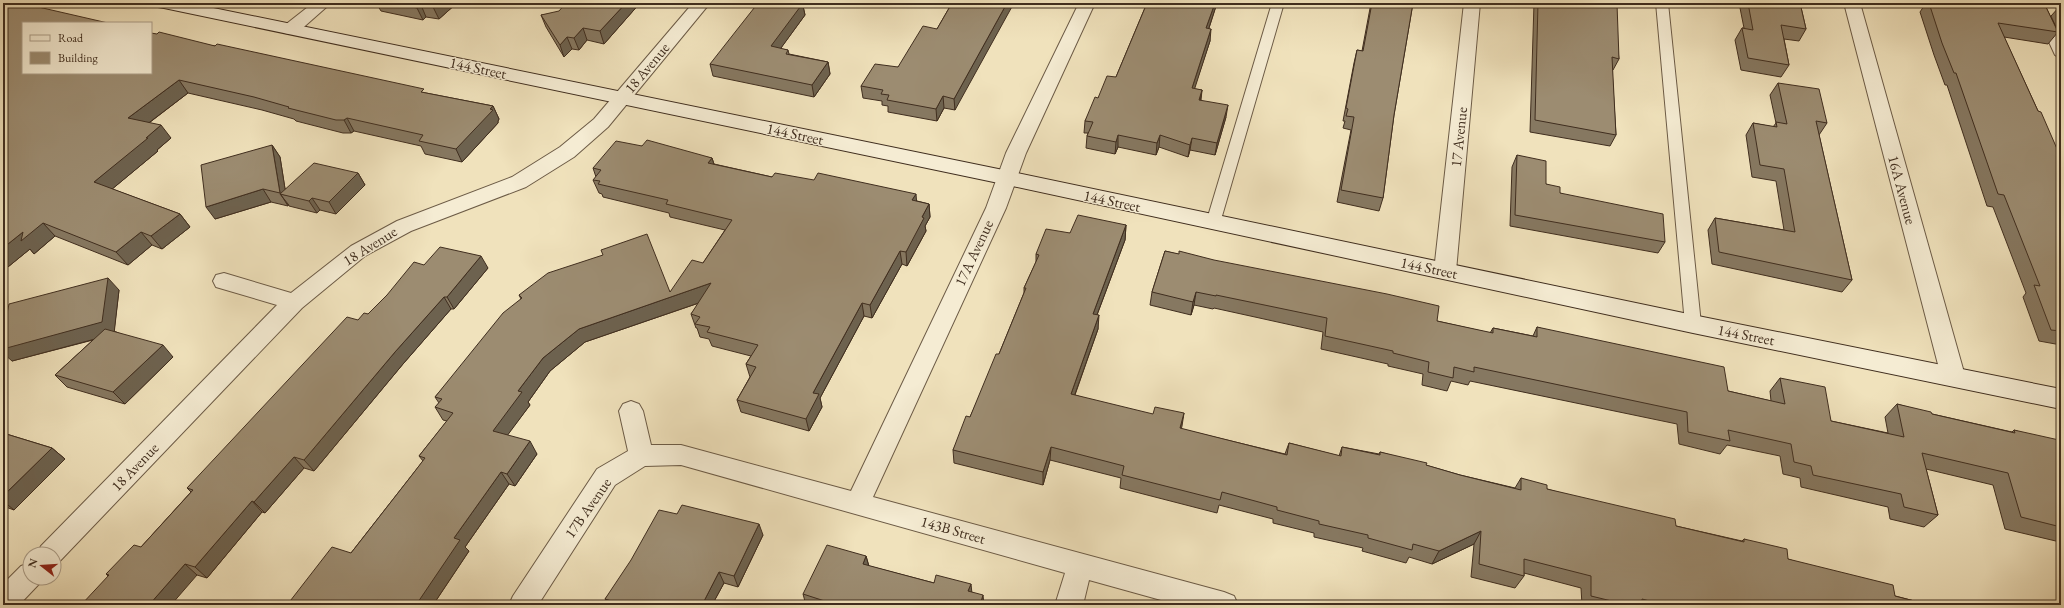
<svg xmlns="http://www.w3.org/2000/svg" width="2064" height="608" font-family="'EB Garamond',serif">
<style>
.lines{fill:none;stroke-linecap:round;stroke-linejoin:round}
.lane-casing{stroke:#6c5b46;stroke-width:2}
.street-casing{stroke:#6c5b46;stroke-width:2}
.secondary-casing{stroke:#402e1f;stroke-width:2}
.lane{fill:#f5ecd3;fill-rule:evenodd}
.street{fill:#f5ecd3;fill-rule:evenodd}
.secondary{fill:#f5ecd3;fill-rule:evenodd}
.wall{fill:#867861;stroke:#402e1f}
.shaded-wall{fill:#6d624f;stroke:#402e1f}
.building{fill:#9c8c71;stroke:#402e1f}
.labels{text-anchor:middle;stroke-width:3;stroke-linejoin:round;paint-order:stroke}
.street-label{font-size:15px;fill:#402e1f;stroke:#f5ecd3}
</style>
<rect width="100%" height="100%" fill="#f0e2bc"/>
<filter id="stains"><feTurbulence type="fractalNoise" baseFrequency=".005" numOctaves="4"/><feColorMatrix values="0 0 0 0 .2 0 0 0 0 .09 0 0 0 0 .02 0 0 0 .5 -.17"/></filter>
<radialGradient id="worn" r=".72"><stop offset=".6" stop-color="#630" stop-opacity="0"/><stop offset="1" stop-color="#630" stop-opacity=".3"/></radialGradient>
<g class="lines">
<defs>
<path id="lane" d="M1272,3H1284L1220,223L1218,227L1213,228L1208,227L1206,223Z
M1656,3H1668L1701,324L1698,328L1693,330L1688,328L1685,324Z
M2031,3H2043L2061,42V59L2055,55Z"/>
<path id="street" d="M313,3H331L297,33L291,34L285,33L282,29L285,25Z
M693,3H710L608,127L574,157L526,187L411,231L365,256L302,308L59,562L54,564V554H37L41,546L277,305L216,287L213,281L216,275L224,273L291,293L351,246L397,221L512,177L560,147L594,119Z
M1079,3H1095L1026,153L1006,208L873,497L1224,592L1234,596L1238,605H1179L1089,580L1083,605H1055L1065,573L681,465L645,466L615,485L538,605H509L513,596L597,469L628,451L619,411L623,404L631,401L639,404L643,411L651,445H681L851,491L986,208L1006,153Z
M1464,3H1480L1456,271L1453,277L1445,279L1437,277L1434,271Z
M1844,3H1860L1965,376L1961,383L1953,385L1945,383L1941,376Z
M30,563V578H42L39,584L19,605H3V584L21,566Z"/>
<path id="secondary" d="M156,3H189L1008,171L1693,315L2061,389V409L1693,333L1008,185L164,8L158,7Z"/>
</defs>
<!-- lane casing -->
<use href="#lane" class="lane-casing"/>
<!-- street casing -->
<use href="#street" class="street-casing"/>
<!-- secondary casing -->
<use href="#secondary" class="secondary-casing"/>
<!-- lane -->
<use href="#lane" class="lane"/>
<!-- street -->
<use href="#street" class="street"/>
<!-- secondary -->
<use href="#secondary" class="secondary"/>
</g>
<!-- wall -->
<path class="wall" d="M3,3L23,23L215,46L426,93L493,106L499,119L498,121V123L462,162L425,154L421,146L354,131L351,133H343L296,121L294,119L262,110L188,93L149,123L171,138L157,150L158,151L112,189L180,214L190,227L162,249L152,245L128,265L55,236L34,254L30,249L3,271Z
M376,3H457L439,19L426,17L423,20L381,11Z
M640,3L604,44L587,40L579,50L572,49L564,57L546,27L541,15Z
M952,3L955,110L944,108L937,121L888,112V106L882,105V101L863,98L861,86L898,67L937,29Z
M1147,3H1217L1209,28L1210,41L1194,89L1202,90L1201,100L1226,117L1215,155L1190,150L1188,157L1159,147L1156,155L1118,147L1115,154L1086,148L1087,136L1088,133H1084L1085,121L1098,98L1116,77Z
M1371,3H1413L1394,115L1383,198L1379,211L1337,202L1351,130L1343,128L1345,121H1343L1354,63L1357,50L1362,51Z
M1534,3H1612L1619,59L1613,70H1612L1616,135L1610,146L1530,132Z
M1739,3H1800L1806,29L1799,41L1784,39L1789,65L1781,77L1741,70L1735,40L1742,28H1744Z
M1926,3H2044L2058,32L2048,44L2004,37L2038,111L2061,158V160L2059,162L2061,166V345L2039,341L2023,297L2026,293L1993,207L1987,206L1947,85H1945L1934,55L1920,12Z
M2058,3H2061V38L2051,16L2060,6Z
M803,6L805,15L780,49L788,50L789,54L828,62L830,74L814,97L713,76L710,64Z
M1778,83L1827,123L1819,135L1852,280L1842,292L1712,264L1708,230L1715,218L1784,230L1776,181L1752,177L1746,135L1753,123L1773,127L1776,123L1770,95Z
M272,145L280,157L285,189L358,173L365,185L336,214L320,210L317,213L289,206L288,204V206L271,202L215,219Z
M642,146L712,158L714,164L772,177L917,201L929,204L930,217L925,226L926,231L907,266L902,264L872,318L864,316L820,398L822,407L809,431L741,412L737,400L750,377L746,364L751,356L712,346L709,339L700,337L697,328H696L691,314L699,303L585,342L550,371L528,402L530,405L507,435L537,454L515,486L509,484L465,547L469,551L433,605H287L351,553L412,475L423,461L419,456L447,421L443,420L435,407L439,403L435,397L521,299L519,295L670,292L703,263L725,230L670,217L669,213L603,197L602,194L599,193L593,180L596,177L593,168Z
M1517,155L1546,184L1560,193L1665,242L1658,253L1510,226L1512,167Z
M1126,225L1125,240L1097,315L1098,329L1075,395L1181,429L1285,454L1289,443L1339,456L1342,447L1379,454L1380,452L1460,475L1515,488L1521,478L1547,489L1676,526L1742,541L1744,539L1788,559L1895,596L1930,605H1582L1581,588L1524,573V576L1515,588L1471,577L1474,544L1432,564L1409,557L1406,563L1362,551L1363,548L1314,537V533L1273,523V519L1219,505L1217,513L1120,488L1121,478L1050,460L1043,485L954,463L953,450L970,417L999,354L1024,293V288L1036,262V254L1070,233Z
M1165,251L1437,321L1490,333L1493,328L1533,336L1537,327L1728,391L1771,401L1770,391L1780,378L1831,421L1888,433L1885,417L1897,404L1932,414L2012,432L2014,430L2061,446V541L2060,542L2005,529L1993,485L1926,469L1938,515L1924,527L1890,519L1888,507L1801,487L1800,478L1783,474L1780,456L1727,445L1720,454L1679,444L1677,424L1470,381L1468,385L1451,381L1447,391L1422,385L1423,374L1388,366V364L1321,349L1323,332L1214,308L1213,309L1194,305L1191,315L1150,305L1152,292Z
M424,265L488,268L454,309H451L403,364L314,471L304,468L265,513L262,512L207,578L197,575L108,576L106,574L141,547L191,492L187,488L358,320L368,314Z
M119,290L114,331L173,357L125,404L67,387L55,375L93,340L12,361Z
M3,433L52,448L65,459L14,510L3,506Z
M677,514L763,535L738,587L724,583L712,605H609L605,599Z
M866,556L869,566L934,583L971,591L984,605H806L803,594Z"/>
<!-- shaded-wall -->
<path class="shaded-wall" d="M438,3H457L439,19L433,7Z
M626,3H640L604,44L600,31Z
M795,3H805L803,6L805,15L773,59L771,46Z
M1007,3H1014L955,110L954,99Z
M1215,3H1217L1205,40L1206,28Z
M421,5L426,17L423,20L417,8Z
M583,28L587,40L579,50L574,38Z
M1211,29L1210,41L1191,100L1192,88Z
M567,37L572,49L564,57L560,45Z
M828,62L830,74L814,97L812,85Z
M179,80L188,93L138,131L128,118Z
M1202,90L1200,102L1199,100Z
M943,96L944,108L937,121L936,109Z
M1228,105L1226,117L1215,155L1217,143Z
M493,106L499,119L498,121V123L462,162L456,149Z
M347,118L354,131L351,133L344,120Z
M161,125L171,138L157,150L158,151L105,195L94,182Z
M1118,135V147L1115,154L1116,142Z
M1160,135L1159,147L1156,155L1157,143Z
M1192,138L1190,150L1188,157L1190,145Z
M272,145L280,157L286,195L280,194L288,204V206L280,193Z
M712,158L716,171L708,163Z
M358,173L365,185L336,214L329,202Z
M263,189L271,202L215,219L206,207Z
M916,194L917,207L912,200Z
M312,198L320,210L317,213L309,201Z
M929,204L930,217L925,226L926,231L907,266L906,252L922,217Z
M180,214L190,227L162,249L151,236Z
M43,223L55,236L34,254L30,249L3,271V248L23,232Z
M1126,225L1125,240L1092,328L1093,314Z
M141,232L152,245L128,265L116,252Z
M900,251L902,264L872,318L870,305Z
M481,256L488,268L454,309L447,297Z
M108,278L119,290L114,334L12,361L3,353V349Z
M711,283L716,297L585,342L550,371L528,402L530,405L501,444L493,431L518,391L543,358L579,329Z
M1196,292L1194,305L1191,315L1193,302Z
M444,297L451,309L403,364L314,471L304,460L395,352Z
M862,303L864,316L820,398L822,407L809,431L806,419L813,393Z
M1099,315L1098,329L1070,408L1071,394Z
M163,345L173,357L125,404L113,392Z
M1184,413L1182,426L1178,442L1180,428Z
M530,441L537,454L515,486L507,474Z
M1051,447L1050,460L1043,485V472Z
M52,448L65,459L14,510L3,501V496Z
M294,457L304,468L265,513L254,502Z
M501,472L509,484L465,547L469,551L433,605H416L454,538Z
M252,501L262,512L207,578L195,567Z
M759,524L763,535L738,587L734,576Z
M1481,531L1474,544L1432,564L1439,551Z
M866,556L869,567L863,564Z
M185,564L197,575L171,605H149Z
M719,572L724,583L712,605H702Z
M971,584L972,594L968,591Z
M983,595L984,605H980Z"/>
<!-- building -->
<path class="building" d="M3,3H21L108,23H23V73H151V33L157,34L159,32L215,46L217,44L424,89L421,92L493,106L490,109L493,110L456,149L419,141L423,135L347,118L344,120H336L288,108L289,107L254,97L179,80L128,118L161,125L146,138H148L94,182L180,214L151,236L141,232L116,252L43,223L21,241L23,232L3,248Z
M394,3H438L433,7L421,5L417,8Z
M566,3H626L600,31L583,28L574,38L567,37L560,45L541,15L559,11Z
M758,3H803L771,46L788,50L786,54L828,62L812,85L710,64Z
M952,3H1007L954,99L943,96L936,109L887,100L889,95L881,94L883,90L861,86L875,64L898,67L923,26L937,29Z
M1147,3H1215L1206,28L1211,29L1192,88L1202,90L1199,100L1228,105L1217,143L1192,138L1190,145L1160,135L1157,143L1118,135L1116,142L1087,136L1093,122L1085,121L1095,97L1098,98L1107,76L1116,77Z
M1372,3H1413L1394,115L1383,198L1341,190L1354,117L1346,116L1348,109L1346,108L1357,50L1363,51Z
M1538,3H1612L1617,4L1619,59L1612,57L1616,135L1535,120Z
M1748,3H1800L1806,29L1781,25L1789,65L1748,58L1742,28L1753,30Z
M1929,3H2044L2058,32L1998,23L2038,111L2041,112L2061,158V160L2058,159L2061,166V331L2051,330L2034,285L2040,286L2004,195L1998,194L1956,73H1954L1942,43Z
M1778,83L1819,89L1827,123L1816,121L1852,280L1719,252L1715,218L1795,232L1784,169L1760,165L1753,123L1777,127L1776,122L1787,124Z
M647,140L712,158L708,163L772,177L775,173L814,180L818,173L916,194L912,200L929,204L922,217L924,218L906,252L900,251L870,305L862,303L813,393L819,394L806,419L737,400L756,367L746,364L758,345L707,332L710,327L695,324L700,317L691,314L711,283L579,329L543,358L518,391L522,392L493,431L530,441L507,474L501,472L454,538L460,540L416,605H287L332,547L351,553L412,475L425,458L419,456L453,413L435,407L442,399L435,397L503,313L522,298L519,295L548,273L603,255L601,250L647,234L670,292L692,260L703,263L732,220L666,204L668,200L598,184L600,181L593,180L601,170L593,168L616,141L642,146Z
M272,145L280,193L263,189L206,207L201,165Z
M1517,155L1546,161V184L1560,187V193L1663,214L1665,242L1515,215Z
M314,163L358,173L329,202L312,198L309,201L280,194Z
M1078,215L1126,225L1093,314L1099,315L1071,394L1153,414L1155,407L1184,413L1180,428L1287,455L1289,443L1341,456L1342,447L1380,455V452L1427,463L1426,465L1460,475L1521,490V478L1547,485V489L1675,519L1676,526L1744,542V539L1787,549L1788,559L1893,585L1895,596L1930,605H1665L1642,599V605H1628L1591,596V576L1524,559V576L1479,564L1481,531L1439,551L1413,544L1412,550L1368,538V535L1319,524V521L1277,510V507L1222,492L1220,500L1122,475L1124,466L1051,447L1043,472L953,450L966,416L970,417L996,354H999L1026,288H1024L1039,255L1036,254L1046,229L1070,233Z
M440,247L481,256L447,297H444L395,352L304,460L294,457L254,502L252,501L195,567L185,564L149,605H81L109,575L106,574L134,545L141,547L193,490L187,488L347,317L358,320L364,313L368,314L387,295L414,262L424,265Z
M1165,251L1179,254V251L1214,260L1387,294L1439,306L1437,321L1493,333V328L1537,337V327L1724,367L1728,391L1785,404L1780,378L1825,387L1831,421L1904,437L1897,404L1931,412L1932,414L2015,433L2014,430L2059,440L2061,446V527L2021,517L2008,473L1922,453L1938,515L1904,507L1901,494L1813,475L1811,466L1794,462L1791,444L1728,430L1730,441L1688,432L1687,412L1474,367V372L1454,367L1453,378L1428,372L1429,362L1393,353V351L1325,336L1327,318L1216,295V296L1196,292L1193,302L1152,292Z
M108,278L102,322L3,349V332L9,304Z
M105,329L163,345L113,392L55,375Z
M3,433L52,448L3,496Z
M682,505L759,524L734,576L719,572L702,605H614L615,602L605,599L631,560L659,510L677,514Z
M827,545L866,556L863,564L934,583L936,575L971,584L968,591L983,595L980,605H837L803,594Z"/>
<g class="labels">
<!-- street labels -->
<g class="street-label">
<text transform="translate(478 68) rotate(12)" y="5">144 Street</text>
<text transform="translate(647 68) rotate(-50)" y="5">18 Avenue</text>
<text transform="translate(795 134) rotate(12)" y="5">144 Street</text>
<text transform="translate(1459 137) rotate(-84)" y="5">17 Avenue</text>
<text transform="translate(1902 190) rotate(75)" y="5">16A Avenue</text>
<text transform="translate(1112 201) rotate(12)" y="5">144 Street</text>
<text transform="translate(370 246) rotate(-32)" y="5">18 Avenue</text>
<text transform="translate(974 253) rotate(-65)" y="5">17A Avenue</text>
<text transform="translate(1429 268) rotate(12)" y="5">144 Street</text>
<text transform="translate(1746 335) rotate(11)" y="5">144 Street</text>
<text transform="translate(135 467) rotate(-46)" y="5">18 Avenue</text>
<text transform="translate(588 508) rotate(-55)" y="5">17B Avenue</text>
<text transform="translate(953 530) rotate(16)" y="5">143B Street</text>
</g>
</g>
<!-- margin -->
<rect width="2064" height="608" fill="none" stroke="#f0e2bc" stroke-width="16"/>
<rect x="4" y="4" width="2056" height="600" fill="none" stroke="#402e1f" stroke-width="2"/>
<rect x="8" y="8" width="2048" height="592" fill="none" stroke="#402e1f"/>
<!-- legend -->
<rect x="22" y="22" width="130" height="52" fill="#f5ecd3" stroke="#ada08b"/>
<rect x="30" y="35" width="20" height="6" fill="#f5ecd3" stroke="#ada08b"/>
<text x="58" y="42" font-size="12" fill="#402e1f">Road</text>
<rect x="30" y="52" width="20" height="12" fill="#9c8c71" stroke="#ada08b"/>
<text x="58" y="62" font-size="12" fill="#402e1f">Building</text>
<!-- north arrow -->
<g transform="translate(42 566) rotate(287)"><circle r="19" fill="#f5ecd3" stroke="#ada08b"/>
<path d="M0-3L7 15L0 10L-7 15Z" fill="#8f2418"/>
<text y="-6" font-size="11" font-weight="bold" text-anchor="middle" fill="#402e1f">N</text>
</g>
<rect width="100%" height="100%" filter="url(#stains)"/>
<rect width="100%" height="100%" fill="url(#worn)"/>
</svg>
